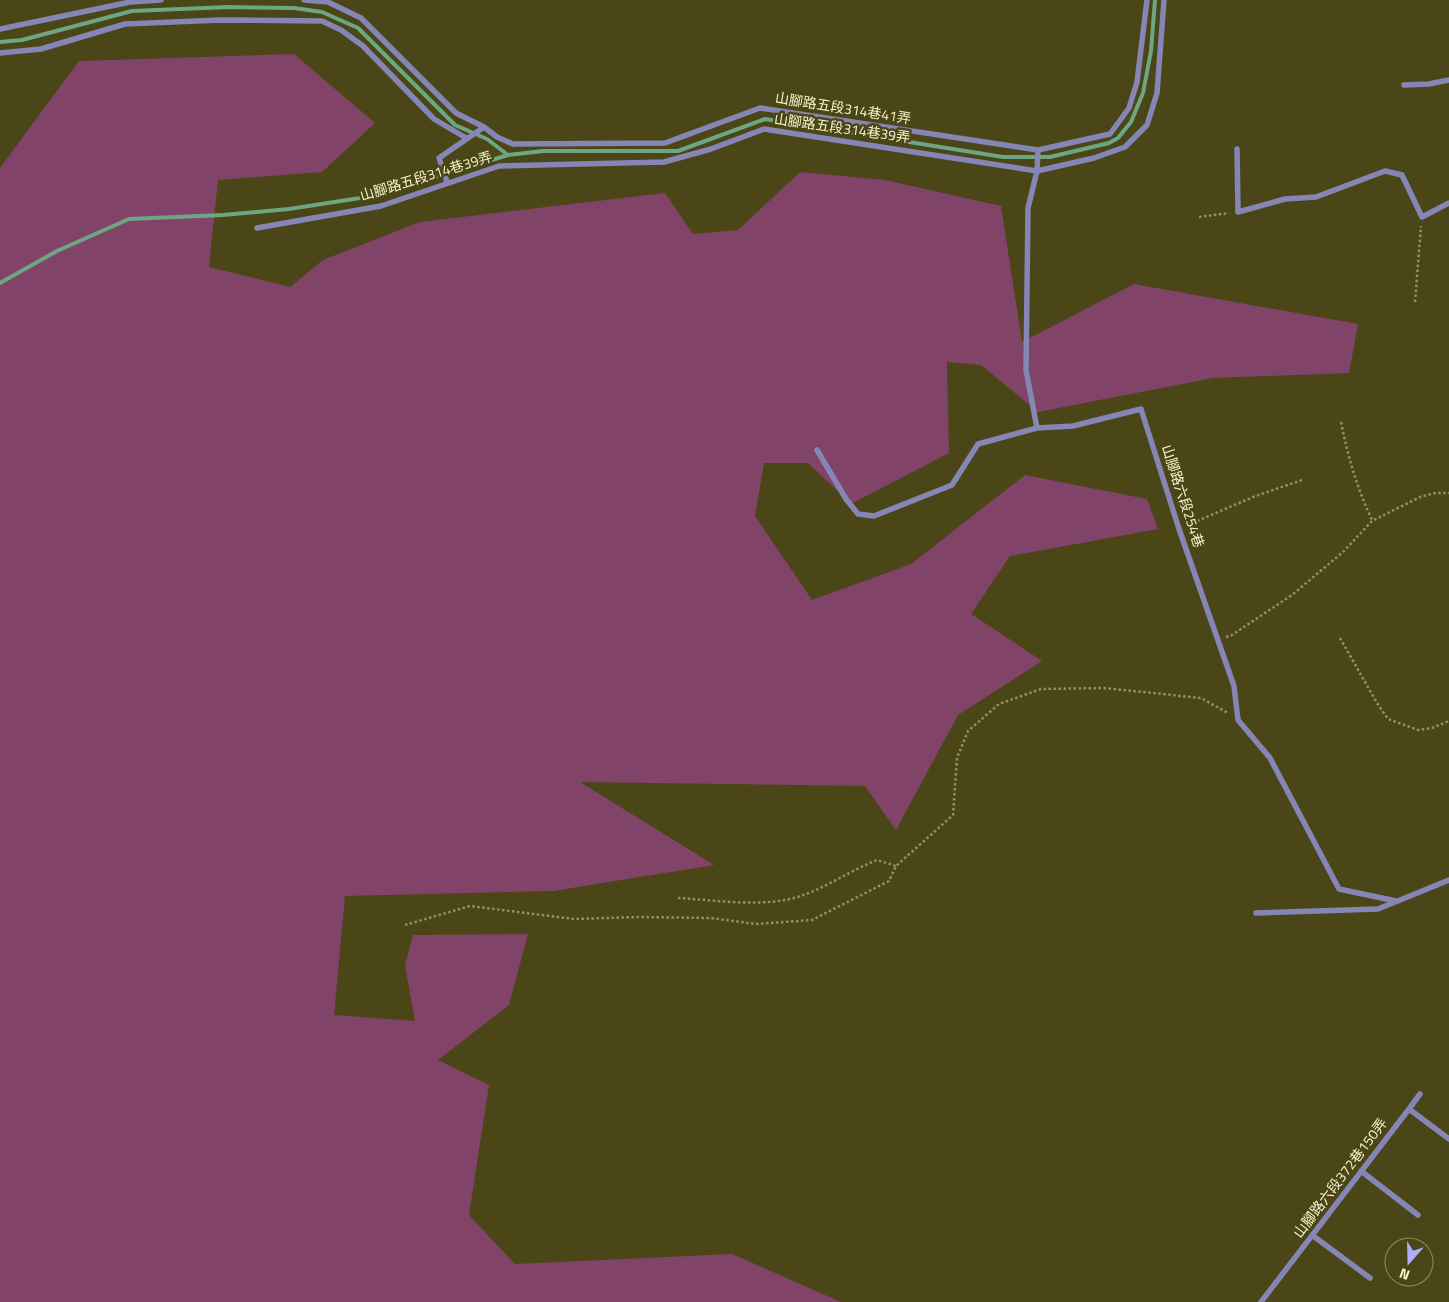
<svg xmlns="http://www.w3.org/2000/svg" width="1449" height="1302" font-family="'Titillium Web','Noto Sans TC',sans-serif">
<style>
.green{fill:#824369}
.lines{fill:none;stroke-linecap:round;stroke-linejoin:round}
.stream{stroke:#6ca683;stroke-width:4}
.path{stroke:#939064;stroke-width:2.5;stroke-dasharray:2.5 2.5;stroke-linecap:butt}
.lane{stroke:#8686b6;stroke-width:5.5}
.labels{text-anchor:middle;stroke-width:5;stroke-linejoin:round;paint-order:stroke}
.street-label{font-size:14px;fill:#f6f4ca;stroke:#4a4618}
</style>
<rect width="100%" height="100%" fill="#4a4618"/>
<!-- green -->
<path class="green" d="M294,54L375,123L322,172L218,180L209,267L290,287L323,260L420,222L665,193L693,234L738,230L800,172L885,180L1001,206L1022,342L1134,284L1358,324L1349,373L1213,378L1038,412L981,365L947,362L949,453L851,504L808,463H764L755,516L812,600L911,564L1025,475L1147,499L1158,529L1010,556L971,614L1042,661L958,715L896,830L865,786L580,782L714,865L553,891L345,896L334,1015L415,1021L405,965L413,935L528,934L509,1005L438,1060L489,1085L469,1215L515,1264L732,1254L841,1302H0V168L79,61Z"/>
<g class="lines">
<!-- stream -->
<path class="stream" d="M0,42L22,40L132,11L229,7L294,8L322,12L358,28L455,125L487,139L508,155L543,151H678L765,119L1003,157H1050L1109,143L1118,138L1131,122L1143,93L1151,51L1155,0
M0,283L57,251L129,219L223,215L289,209L373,196L508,155"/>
<!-- path -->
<path class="path" d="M1199,217L1229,213
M1415,302L1421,226
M1341,422C1348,457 1357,488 1372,520
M1188,525L1253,497L1302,480
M1226,637L1232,635L1292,595L1343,552L1372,521L1420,497L1435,493H1449
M1340,638L1377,703L1388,719L1418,730L1432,728L1449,721
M678,898C713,900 751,906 785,900C818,894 846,872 877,860L896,866
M405,925L470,906L574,919L638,917L711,918L756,924L812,920L889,881L896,866L953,815L957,758L968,731L999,704L1041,689L1104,688L1201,698L1228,713"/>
<!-- lane -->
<path class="lane" d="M304,0L328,2L361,18L456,113L484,127L497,137L513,144L665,143L760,108L1038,150L1110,134L1129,108L1137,82L1147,0
M0,29L130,2L161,0
M0,53L41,49L125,24L221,20L322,21L341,30L363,46L434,119L466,138
M1404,85L1429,84L1449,80
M1237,149L1238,212L1285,199L1316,197L1385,171L1402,175L1422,217L1449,203
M447,182L439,158L484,127
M257,228L381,206L499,166L664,162L711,149L764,129L1037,171L1094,158L1125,147L1147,125L1157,93L1164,0
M1037,428L1026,370L1028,208L1037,171L1038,150
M817,450L846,499L858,514L874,516L952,485L978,444L1037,428L1073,426L1141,409L1179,529L1234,686L1238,720L1270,758L1339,889L1396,901
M1256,913L1378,909L1449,880
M1409,1109L1420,1094
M1361,1171L1418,1215
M1312,1235L1370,1278
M1261,1302L1409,1109L1449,1139"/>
</g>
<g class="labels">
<!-- street labels -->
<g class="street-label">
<text transform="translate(843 108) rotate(9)" y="5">山腳路五段314巷41弄</text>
<text transform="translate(842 128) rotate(8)" y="5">山腳路五段314巷39弄</text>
<text transform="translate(426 176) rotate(-17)" y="5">山腳路五段314巷39弄</text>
<text transform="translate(1183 496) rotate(72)" y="5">山腳路六段254巷</text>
<text transform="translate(1340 1178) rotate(-53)" y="5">山腳路六段372巷150弄</text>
</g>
</g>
<!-- north arrow -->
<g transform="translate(1409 1262) rotate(200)"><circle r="24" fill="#4a4618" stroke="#8f8c5f"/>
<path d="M0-4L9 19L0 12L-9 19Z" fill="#afaefa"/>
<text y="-8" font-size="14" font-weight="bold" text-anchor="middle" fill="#f6f4ca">N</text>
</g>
</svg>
